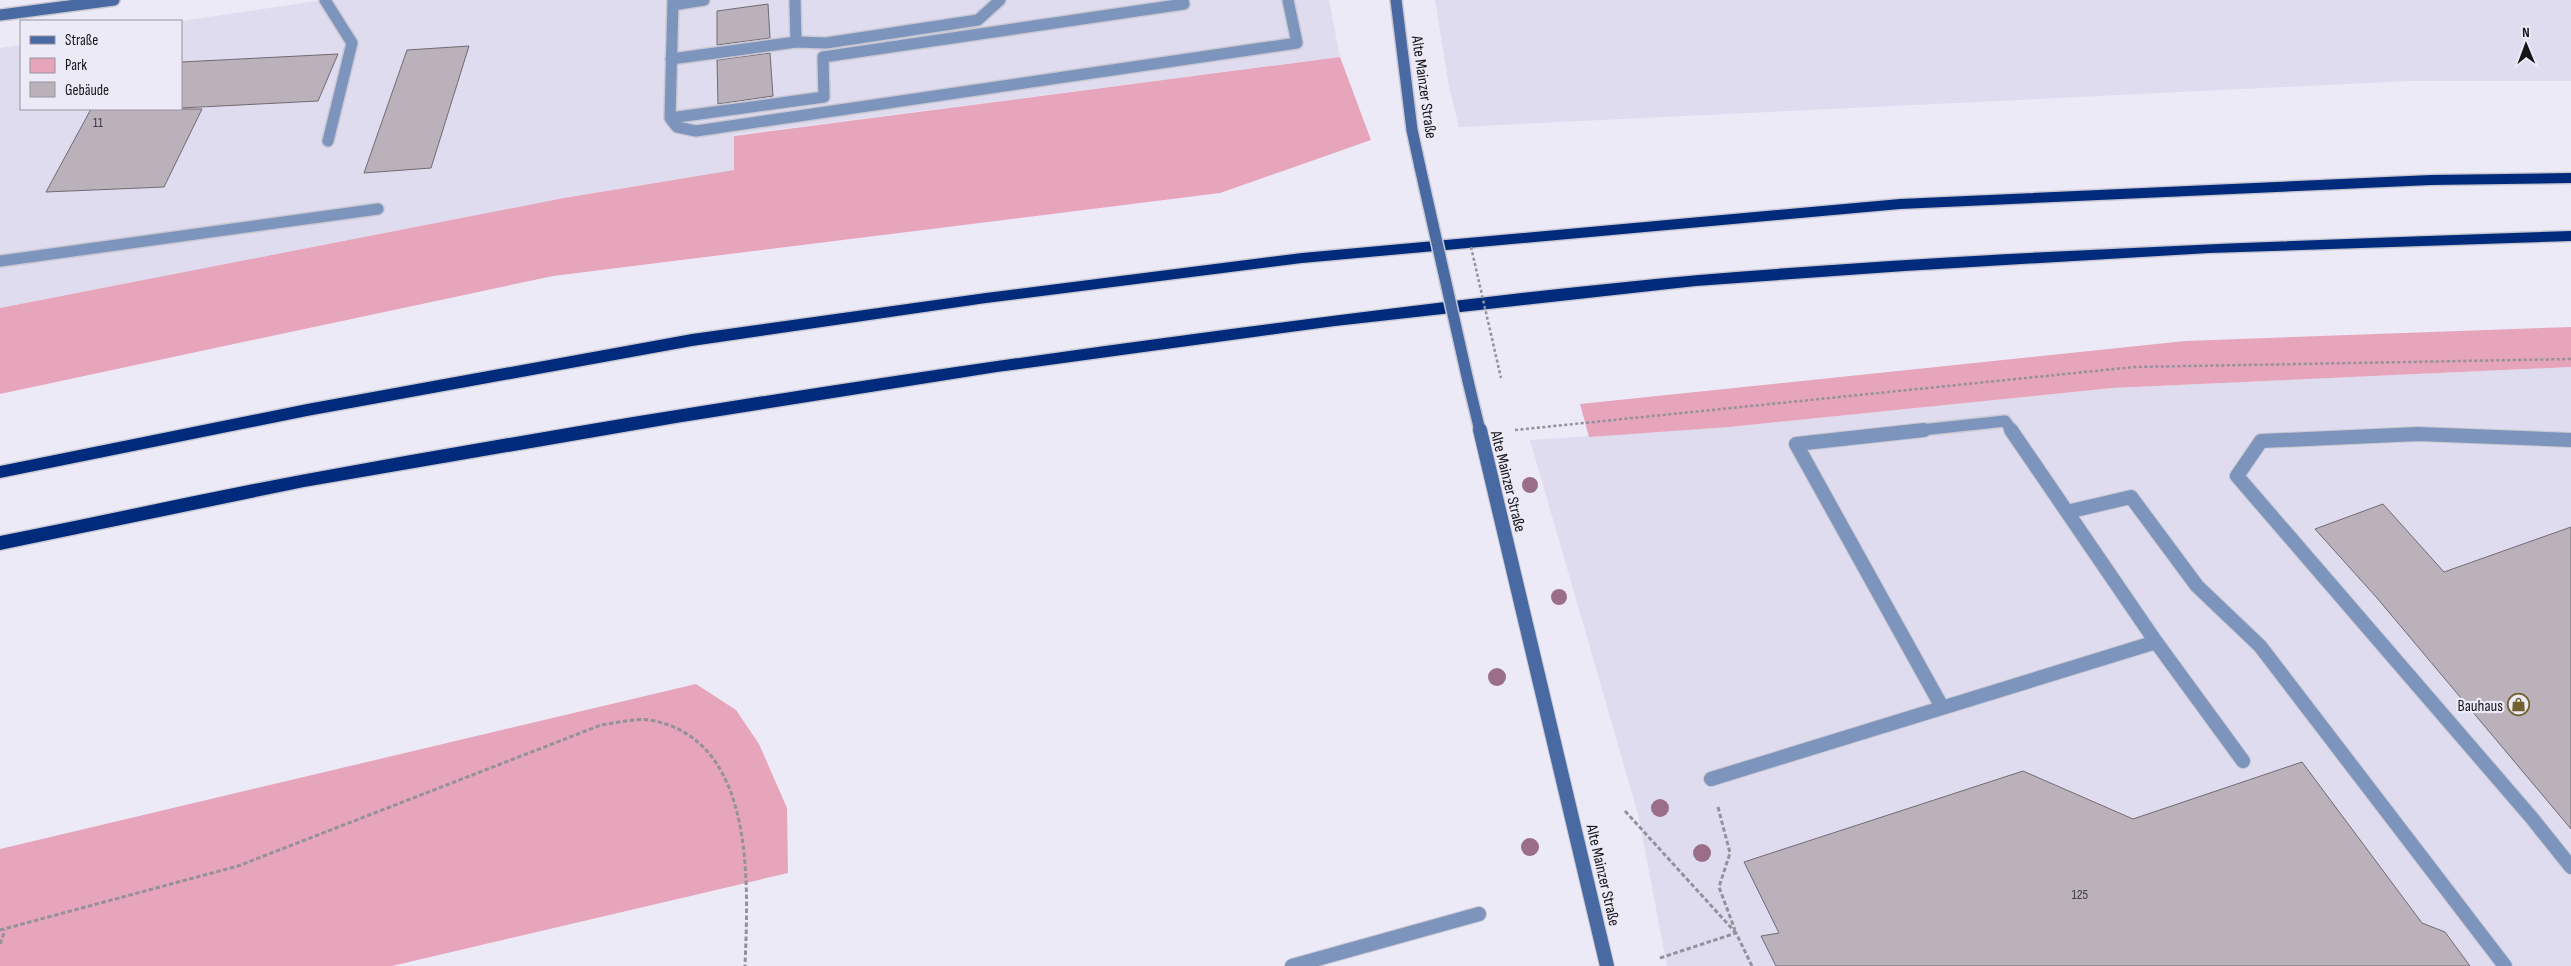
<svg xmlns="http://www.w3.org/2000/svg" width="2571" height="966" font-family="'Sofia Sans Condensed',sans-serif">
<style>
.built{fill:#dfdcf0}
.green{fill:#e6a5bb}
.building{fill:#bab1bb;stroke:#726a72}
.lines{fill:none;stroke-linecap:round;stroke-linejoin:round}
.lane-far1-casing{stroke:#cac8d3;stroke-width:14}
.lane-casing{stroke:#cac8d3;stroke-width:16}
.secondary-far1-casing{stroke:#cac8d3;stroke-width:14}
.secondary-casing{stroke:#cac8d3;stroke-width:16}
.highway-casing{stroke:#cac8d3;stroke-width:3}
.path-far1{stroke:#93919a;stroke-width:2.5;stroke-dasharray:3 2.5;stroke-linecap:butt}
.path{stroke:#93919a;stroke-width:3;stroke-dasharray:4.5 2.5;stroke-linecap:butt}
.lane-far1{stroke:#7d94bc;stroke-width:11}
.lane{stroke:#7d94bc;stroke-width:14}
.secondary-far1{stroke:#4869a2;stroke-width:11}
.secondary{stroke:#4869a2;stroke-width:14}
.highway{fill:#002b7c;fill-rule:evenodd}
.secondary-bridge-casing{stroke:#cac8d3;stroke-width:14;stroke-linecap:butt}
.path-bridge{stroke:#93919a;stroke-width:2.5;stroke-dasharray:3 2.5;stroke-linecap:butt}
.secondary-bridge{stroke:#4869a2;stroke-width:11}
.tree{fill:#9a6d89}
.labels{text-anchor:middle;stroke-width:4.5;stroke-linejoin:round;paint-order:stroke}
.number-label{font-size:14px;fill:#3e3b41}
.street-label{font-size:16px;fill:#151418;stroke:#eceaf7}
.poi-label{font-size:16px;fill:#151418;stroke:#eceaf7;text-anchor:end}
</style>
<rect width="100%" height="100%" fill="#eceaf7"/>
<!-- built -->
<path class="built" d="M324,0H1329L1340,57L734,135V170L564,198L0,308V48L21,45V109H181V21Z
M1435,0H2571V81H2409L1459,127L1449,87Z
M2571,367V966H1667L1638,814L1530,440L1729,427L2112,388Z"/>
<!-- green -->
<path class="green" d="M1340,57L1371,140L1220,193L553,276L0,394V308L564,198L734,170V136Z
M2571,327V367L2112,388L1729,427L1589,437L1580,404L2185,341Z
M696,684L736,710L759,744L787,808L788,873L392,966H0V849Z"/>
<!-- building -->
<path class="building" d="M768,4L770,38L717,45V11Z
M469,46L431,168L364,173L407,50Z
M770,53L773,96L718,104L717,60Z
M338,54L318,101L181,108V62Z
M91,109H202L164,187L46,192Z
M2383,504L2444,572L2571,527V829L2377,598L2315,529Z
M2302,762L2422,923L2445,932L2470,966H1776L1761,936L1779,933L1744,862L2023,771L2133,819Z"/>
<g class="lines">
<defs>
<path id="lane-far1" d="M325,0L352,43L328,141
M673,0L670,118L677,127L696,131L1297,43L1288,0
M795,0L796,42
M673,5L704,0
M671,59L796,42L826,43L978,20L1000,0
M670,118L824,97L823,57L1184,4L1183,0
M0,261L378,209
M1912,431L2005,421L2012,431"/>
<path id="lane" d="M1924,430L1796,444L1942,707
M2011,430L2156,642L2243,761
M2571,440L2418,434L2261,441L2237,476L2531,817L2571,867
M2067,512L2131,497L2197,586L2260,646L2505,966
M1711,779L2156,642
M1292,966L1479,914"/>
<path id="secondary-far1" d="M1396,0L1412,130L1420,167
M0,15L114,0
M1468,381L1480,431"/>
<path id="secondary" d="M1480,430L1607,966"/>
<path id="highway" d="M2571,173V183L2431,185L1900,209L1302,263L986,303L692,346L307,416L0,478V466L307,404L692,334L986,293L1302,253L1900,199L2431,175Z
M2571,231V241L2209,253L1905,271L1696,286L1335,326L997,372L676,423L304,487L0,550V536C102,516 204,493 306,474C601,420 898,373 1194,334C1362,312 1531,290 1699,275C1989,251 2280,241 2571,231Z"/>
</defs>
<!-- lane-far1 casing -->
<use href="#lane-far1" class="lane-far1-casing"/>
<!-- lane casing -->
<use href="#lane" class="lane-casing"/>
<!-- secondary-far1 casing -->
<use href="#secondary-far1" class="secondary-far1-casing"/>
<!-- secondary casing -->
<use href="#secondary" class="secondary-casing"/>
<!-- highway casing -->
<use href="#highway" class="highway-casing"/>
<!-- path-far1 -->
<path class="path-far1" d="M1515,430L2134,367L2571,359"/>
<!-- path -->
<path class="path" d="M1718,807L1730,853L1719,887L1735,930
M1625,811L1736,933
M0,930L238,866L601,725C617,723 634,718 650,720C757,739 748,885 745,966
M0,944L5,930
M1660,958L1736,933L1752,966"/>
<!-- lane-far1 -->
<use href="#lane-far1" class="lane-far1"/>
<!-- lane -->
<use href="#lane" class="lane"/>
<!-- secondary-far1 -->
<use href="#secondary-far1" class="secondary-far1"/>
<!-- secondary -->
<use href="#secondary" class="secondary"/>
<!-- highway -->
<use href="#highway" class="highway"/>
<defs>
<path id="secondary-bridge" d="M1420,167L1468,381"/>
</defs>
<!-- secondary-bridge casing -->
<use href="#secondary-bridge" class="secondary-bridge-casing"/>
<!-- path-bridge -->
<path class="path-bridge" d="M1471,247L1501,378"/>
<!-- secondary-bridge -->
<use href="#secondary-bridge" class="secondary-bridge"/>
</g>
<!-- trees -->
<g class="tree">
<circle cx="1530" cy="485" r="8"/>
<circle cx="1559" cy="597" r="8"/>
<circle cx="1497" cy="677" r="9"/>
<circle cx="1660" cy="808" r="9"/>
<circle cx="1530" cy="847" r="9"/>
<circle cx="1702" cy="853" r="9"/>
</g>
<!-- icons -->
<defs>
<symbol id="shop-ring" viewBox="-11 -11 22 22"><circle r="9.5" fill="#eceaf7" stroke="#70612f" stroke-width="1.5"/><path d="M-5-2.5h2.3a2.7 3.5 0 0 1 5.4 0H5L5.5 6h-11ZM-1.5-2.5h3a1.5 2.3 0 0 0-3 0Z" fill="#70612f"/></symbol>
</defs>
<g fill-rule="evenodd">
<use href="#shop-ring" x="2506" y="692" width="25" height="25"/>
</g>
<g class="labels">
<!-- number labels -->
<g class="number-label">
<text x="98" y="127">11</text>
<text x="2080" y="899">125</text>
</g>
<!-- street labels -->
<g class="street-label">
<text transform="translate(1425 87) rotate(82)" y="6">Alte Mainzer Straße</text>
<text transform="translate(1509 481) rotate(76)" y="6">Alte Mainzer Straße</text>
<text transform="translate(1604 875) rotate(77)" y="6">Alte Mainzer Straße</text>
</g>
<!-- poi labels -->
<g class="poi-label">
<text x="2503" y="711">Bauhaus</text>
</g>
</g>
<!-- legend -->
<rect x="20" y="20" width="162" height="90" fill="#eceaf7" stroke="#96949e"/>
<rect x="30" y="36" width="25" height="8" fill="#4869a2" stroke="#96949e"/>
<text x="65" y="45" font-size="15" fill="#151418">Straße</text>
<rect x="30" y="58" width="25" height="15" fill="#e6a5bb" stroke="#96949e"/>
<text x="65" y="70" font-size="15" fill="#151418">Park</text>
<rect x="30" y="82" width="25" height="15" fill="#bab1bb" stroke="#96949e"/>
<text x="65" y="95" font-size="15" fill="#151418">Gebäude</text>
<!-- north arrow -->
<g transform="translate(2526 45) rotate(359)" stroke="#eceaf7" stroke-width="4" paint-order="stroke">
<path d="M0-4L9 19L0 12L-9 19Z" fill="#151418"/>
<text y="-8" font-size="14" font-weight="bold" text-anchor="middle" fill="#151418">N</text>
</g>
</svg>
